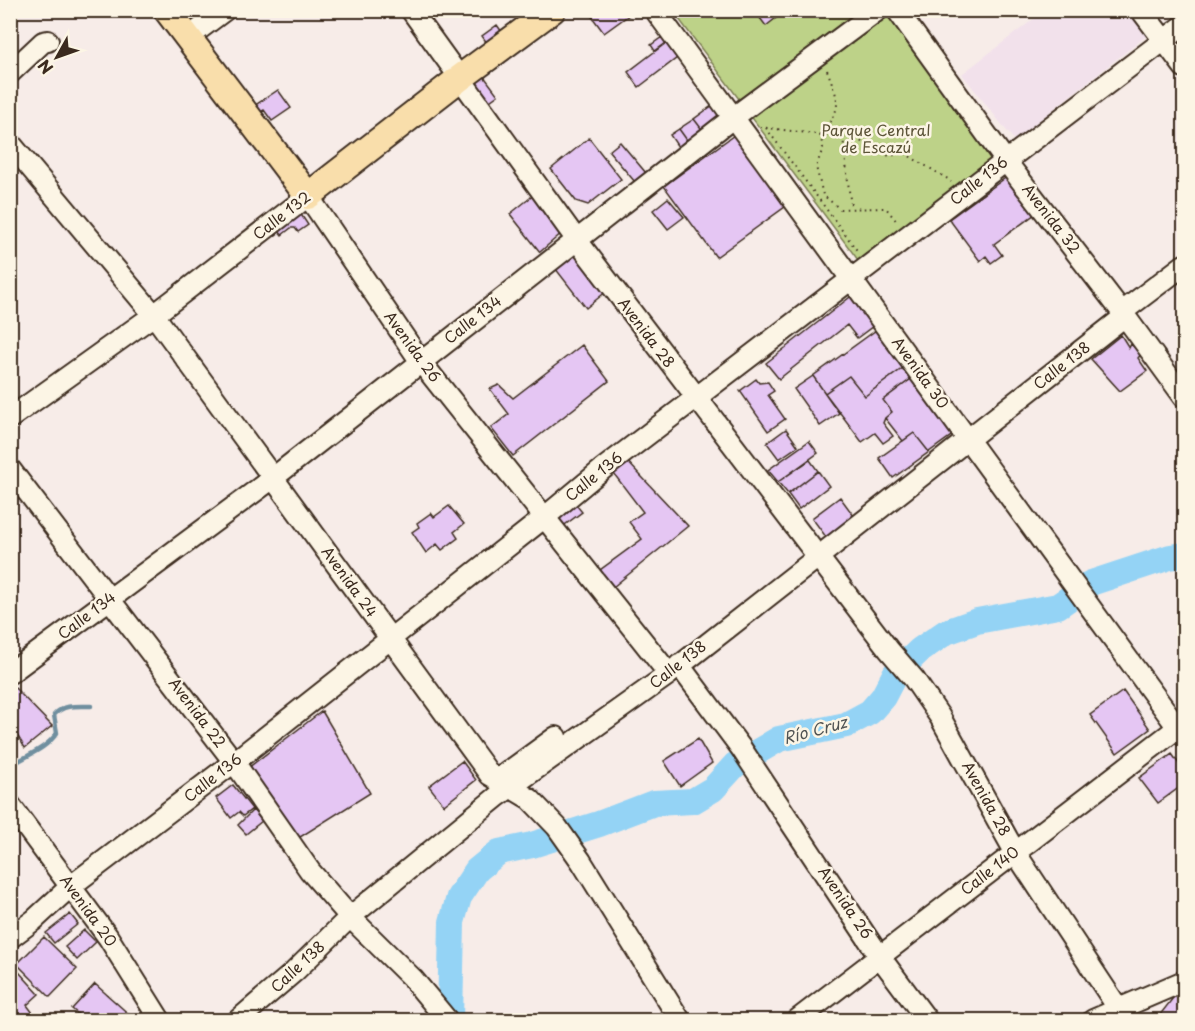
<svg xmlns="http://www.w3.org/2000/svg" width="1195" height="1031" font-family="'Playpen Sans',sans-serif">
<style>
.built{fill:#f2e1eb}
.green{fill:#bdd288;stroke:#7c7e53;stroke-width:1.5}
.lines{fill:none;stroke-linecap:round;stroke-linejoin:round}
.stream{stroke:#708f9f;stroke-width:4.5}
.river{stroke:#94d3f5;stroke-width:26}
.building{fill:#e5c6f3;stroke:#3b2a1e;stroke-width:1.5}
.minor-casing{stroke:#3b2a1e;stroke-width:24}
.major-casing{stroke:#3b2a1e;stroke-width:30}
.path{stroke:#3b2a1e;stroke-width:2;stroke-dasharray:1.5 4.5;stroke-linecap:butt}
.minor{stroke:#fcf5e5;stroke-width:20}
.major{stroke:#f9deab;stroke-width:26}
.labels{text-anchor:middle;stroke-width:5;stroke-linejoin:round;paint-order:stroke}
.park-label{font-size:15px;fill:#5c5438;stroke:#fcf5e5}
.street-label{font-size:15px;fill:#3b2a1e;stroke:#fcf5e5}
.water-label{font-size:16px;font-style:italic;fill:#515454;stroke:#fcf5e5}
</style>
<rect width="100%" height="100%" fill="#f7ece8"/>
<filter id="ink" filterUnits="userSpaceOnUse"><feTurbulence type="fractalNoise" baseFrequency=".0167" numOctaves="2"/><feDisplacementMap in="SourceGraphic" scale="12" xChannelSelector="R" yChannelSelector="G"/><feConvolveMatrix kernelMatrix="1 2 1 2 8 2 1 2 1" color-interpolation-filters="sRGB"/></filter>
<g filter="url(#ink)">
<!-- built -->
<path class="built" d="M1044,11H1132L1150,33L1014,140L962,74Z"/>
<!-- green -->
<path class="green" d="M673,11H754L766,25L786,11H862L742,103Z
M887,11L997,157L858,260L747,111Z"/>
<g class="lines">
<!-- stream -->
<path class="stream" d="M10,766C27,755 45,750 57,733L54,715C64,704 77,706 91,706"/>
<!-- river -->
<path class="river" d="M450,1020L452,922L459,897L477,870L499,852L532,845L599,824L654,803L693,801L713,789L735,765L779,739L846,725L870,712L883,697L895,674L920,650L946,632L977,621L1058,606L1091,583L1170,557L1184,555"/>
</g>
<!-- building -->
<path class="building" d="M587,10H632L633,12L604,33Z
M754,10H786L766,26Z
M497,25L502,32L487,43L482,36Z
M662,37L666,43L655,51L651,45Z
M666,43L677,58L639,87L628,72Z
M480,71L498,95L487,103L469,80Z
M278,90L291,108L272,121L264,110L259,113L254,106Z
M713,105L720,115V119L704,132L694,119Z
M694,119L704,132L689,143L679,129Z
M679,129L689,143L680,150L670,135Z
M737,133L789,204L716,257L664,186Z
M589,138L621,179L588,205L576,201L551,169Z
M620,142L646,173L635,182L609,151Z
M1008,176L1035,214L994,244L1002,255L991,263L986,256L980,261L949,219Z
M535,194L563,232L540,252L510,214Z
M668,198L684,217L668,229L653,210Z
M300,213L308,225L298,232L295,228H291L282,235L276,227Z
M576,252L607,291L586,308L555,268Z
M854,294L877,323L857,338L847,325L779,379L766,363Z
M879,328L907,365L865,396L849,376L825,393L813,376Z
M1121,335L1129,348L1131,344L1141,354L1138,358L1147,371L1120,391L1091,359Z
M582,345L609,381L513,456L491,428L509,414L490,389L499,385L513,398Z
M907,365L915,376L883,400L892,412L885,418L883,423L893,436L883,443L875,433L862,442L825,393L849,376L865,396Z
M813,376L839,413L820,426L794,389Z
M915,376L953,427L951,436L929,452L914,433L903,441L885,418L892,412L883,400Z
M756,379L759,383L768,382L774,391L768,395L785,419L768,431L740,391Z
M786,429L798,446L779,459L767,443Z
M914,433L929,452L893,478L879,458Z
M809,441L818,453L778,482L768,470Z
M625,459L688,526L613,587L600,570L642,539L629,522L643,512L611,470Z
M810,460L818,471L788,494L778,482Z
M818,471L829,486L799,509L788,494Z
M840,497L854,516L826,537L812,518Z
M573,501L582,512L562,527L554,517Z
M449,506L464,524L454,532L458,538L442,550L437,544L426,553L412,532L419,527L417,523L431,513L434,517Z
M15,688L52,726L25,748L10,724V692Z
M1123,691L1150,729L1117,753L1090,715Z
M322,711L370,793L297,839L248,768Z
M698,739L712,763L680,786L664,761Z
M1172,754L1184,771V784L1158,803L1139,778Z
M462,761L476,780L444,805L429,786Z
M233,785L252,809L243,816L239,812L231,818L216,798Z
M253,810L262,821L246,834L238,825Z
M70,914L78,924L54,943L46,933Z
M84,930L96,942L77,960L65,947Z
M44,937L77,969L50,997L17,964Z
M19,972L39,994L27,1005L33,1013L24,1020H10V979Z
M95,984L132,1017L129,1020H85L72,1009Z
M1176,994L1184,1001V1020H1165L1159,1016Z"/>
<g class="lines">
<defs>
<path id="minor" d="M411,10L576,239L889,650L914,679L940,717L1015,852L1118,1008
M655,10L1184,736
M897,10L1005,160L1122,312L1184,397
M1141,10L1184,67
M189,37L225,10
M10,73L43,42L48,41
M10,143L154,315L490,775L530,799L557,827L581,861L680,1020
M1122,312L1184,265
M10,418L154,315L308,196L421,362L669,674
M10,469L234,762L310,871L350,917L413,979L447,1020
M679,665L741,748L880,957L927,1020
M10,673L273,478L734,117L878,10
M497,780L556,737
M10,805L108,937L160,1020
M10,938L34,920L71,886L234,762L545,517L604,468L1184,25
M238,1020L294,972L350,917L498,796L669,674L1125,316
M797,1020L1184,723
M1093,1020L1184,981"/>
<path id="major" d="M167,10L308,196L460,78L552,10"/>
</defs>
<!-- minor casing -->
<use href="#minor" class="minor-casing"/>
<!-- major casing -->
<use href="#major" class="major-casing"/>
<!-- path -->
<path class="path" d="M827,70C839,102 844,107 820,134L823,148L816,167L823,195L840,209L886,208L898,223
M760,127L856,139L889,156L904,153L948,179L951,182
M766,128L859,253
M843,137L851,208"/>
<!-- minor -->
<use href="#minor" class="minor"/>
<!-- major -->
<use href="#major" class="major"/>
</g>
</g>
<g class="labels">
<!-- park labels -->
<g class="park-label">
<text x="876" y="136">Parque Central<tspan x="876" dy="17">de Escazú</tspan></text>
</g>
<!-- street labels -->
<g class="street-label">
<text transform="translate(979 181) rotate(-38)" y="5">Calle 136</text>
<text transform="translate(282 216) rotate(-38)" y="5">Calle 132</text>
<text transform="translate(1051 219) rotate(52)" y="5">Avenida 32</text>
<text transform="translate(473 320) rotate(-38)" y="5">Calle 134</text>
<text transform="translate(646 333) rotate(53)" y="5">Avenida 28</text>
<text transform="translate(412 347) rotate(54)" y="5">Avenida 26</text>
<text transform="translate(1062 366) rotate(-38)" y="5">Calle 138</text>
<text transform="translate(920 373) rotate(54)" y="5">Avenida 30</text>
<text transform="translate(594 477) rotate(-39)" y="5">Calle 136</text>
<text transform="translate(349 582) rotate(54)" y="5">Avenida 24</text>
<text transform="translate(87 616) rotate(-37)" y="5">Calle 134</text>
<text transform="translate(678 665) rotate(-38)" y="5">Calle 138</text>
<text transform="translate(197 713) rotate(53)" y="5">Avenida 22</text>
<text transform="translate(213 778) rotate(-38)" y="5">Calle 136</text>
<text transform="translate(986 799) rotate(61)" y="5">Avenida 28</text>
<text transform="translate(990 871) rotate(-38)" y="5">Calle 140</text>
<text transform="translate(845 903) rotate(56)" y="5">Avenida 26</text>
<text transform="translate(88 911) rotate(54)" y="5">Avenida 20</text>
<text transform="translate(298 967) rotate(-43)" y="5">Calle 138</text>
</g>
<!-- water labels -->
<g class="water-label">
<text transform="translate(815 730) rotate(-15)" y="6">Río Cruz</text>
</g>
</g>
<!-- margin -->
<rect width="1195" height="1031" fill="none" stroke="#fcf5e5" stroke-width="36"/>
<rect x="18" y="18" width="1159" height="995" fill="none" stroke="#3b2a1e" stroke-width="2" filter="url(#ink)"/>
<!-- north arrow -->
<g transform="translate(57 57) rotate(230)" stroke="#fcf5e5" stroke-width="4.5" paint-order="stroke">
<path d="M0-4.5L10 22L0 15L-10 22Z" fill="#3b2a1e"/>
<text y="-9" font-size="16" font-weight="bold" text-anchor="middle" fill="#3b2a1e">N</text>
</g>
</svg>
